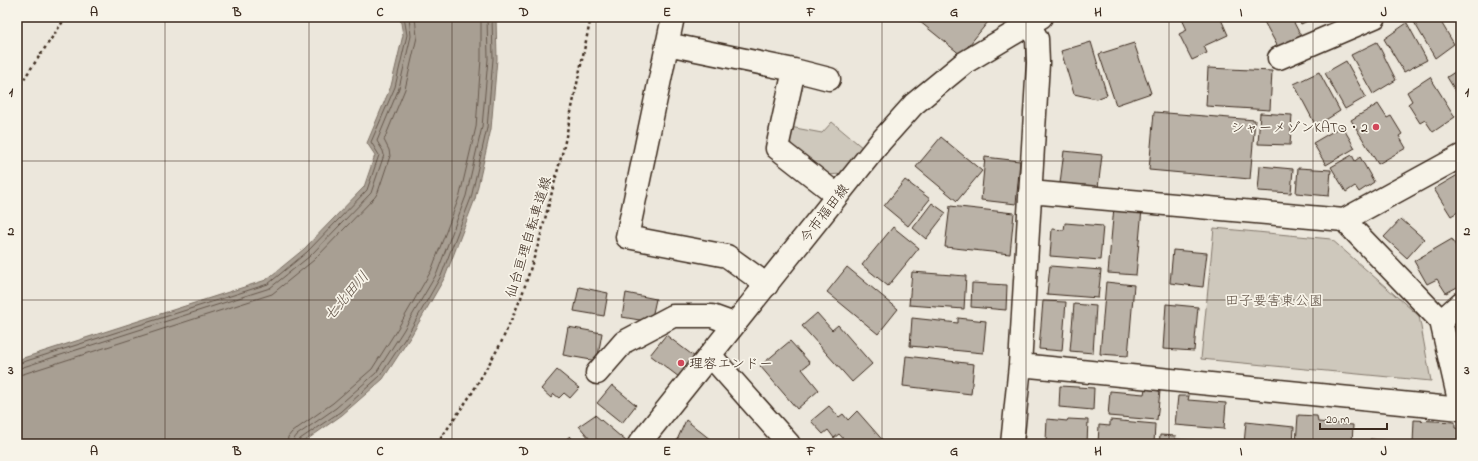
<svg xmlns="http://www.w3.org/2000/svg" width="1478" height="461" font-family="'Indie Flower','Klee One',sans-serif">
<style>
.green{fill:#cec8bc;stroke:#84796d}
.water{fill:#a89f93;stroke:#7c7064}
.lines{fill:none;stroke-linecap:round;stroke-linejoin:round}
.shore{stroke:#67594d;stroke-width:1}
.building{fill:#bab2a7;stroke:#3b2a1e}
.street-casing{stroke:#3b2a1e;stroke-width:25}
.secondary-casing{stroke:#3b2a1e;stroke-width:25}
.path{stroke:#3b2a1e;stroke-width:2.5;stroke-dasharray:3 3;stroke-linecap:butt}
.street{stroke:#f7f3e8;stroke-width:22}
.secondary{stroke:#f7f3e8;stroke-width:22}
.grid{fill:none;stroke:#3b2a1e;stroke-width:1;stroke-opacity:0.55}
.poi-dot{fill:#d1495b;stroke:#f7f3e8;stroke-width:1.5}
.labels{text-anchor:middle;stroke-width:3.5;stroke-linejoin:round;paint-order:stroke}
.poi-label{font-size:14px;fill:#3b2a1e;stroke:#f7f3e8;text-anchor:end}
.street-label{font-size:14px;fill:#3b2a1e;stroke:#f7f3e8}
.park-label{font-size:14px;fill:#605246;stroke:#f7f3e8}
.water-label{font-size:15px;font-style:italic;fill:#615347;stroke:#f7f3e8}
.neatline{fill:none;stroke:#3b2a1e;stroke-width:1.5}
.grid-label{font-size:13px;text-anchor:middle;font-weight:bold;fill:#3b2a1e}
</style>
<rect width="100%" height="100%" fill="#ece7dc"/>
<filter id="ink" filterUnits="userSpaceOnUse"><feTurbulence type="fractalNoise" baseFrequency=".025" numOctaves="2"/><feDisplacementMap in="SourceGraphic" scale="8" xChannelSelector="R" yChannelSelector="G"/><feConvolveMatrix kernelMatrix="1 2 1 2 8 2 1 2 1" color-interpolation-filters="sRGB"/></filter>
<g filter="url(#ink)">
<!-- green -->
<path class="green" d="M832,122L863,148L842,174L826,175L795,153L788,136L790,127L822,133Z
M1214,228L1331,239L1419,316L1431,381L1201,359Z"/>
<!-- water -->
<path class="water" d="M400,17H496L497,59L491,129L475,199L445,277L411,336L383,379L342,415L305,441L297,444H17V360L266,280L304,249L364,187L375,155L367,143L391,86L403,35Z"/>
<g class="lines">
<!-- shore -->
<path class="shore" d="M17,364L268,284L307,252L367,190L379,155L371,142L395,87L407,35L404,17
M17,369L270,288L310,256L371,193L384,155L383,151L377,141L399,88L411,36L409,17
M17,375L23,374L272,294L314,260L375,197L378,192L390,156L389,150L384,140L405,89L417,37L415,17
M287,444L288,437L292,432L333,403L372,369L398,328L431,271L460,195L476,127L481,59V17
M293,444L294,439L297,435L336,408L376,373L403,331L437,273L466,196L482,127L488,59L487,17
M298,444L300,439L340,412L380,376L408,334L441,276L471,198L487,128L493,59L492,17"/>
</g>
<!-- building -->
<path class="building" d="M914,17H992L961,55Z
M1181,17H1220L1228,35L1204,46L1207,53L1192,60L1179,34L1187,30Z
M1266,17H1291L1302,38L1278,47L1262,18Z
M1297,17H1316L1301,24Z
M1422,17H1438L1454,44L1435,58L1414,22Z
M1455,17H1461V28H1460Z
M1407,23L1427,60L1404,72L1384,39Z
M1091,42L1107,95L1096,99L1074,94L1061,51Z
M1377,42L1396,80L1373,94L1351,55Z
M1134,43L1151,93L1116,105L1099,54Z
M1346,61L1366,97L1345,109L1325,73Z
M1208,68L1272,71L1270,110L1206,106Z
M1461,68V93L1458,95L1447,77Z
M1319,72L1340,111L1316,126L1294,84Z
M1430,77L1455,117L1433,132L1425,120L1420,123L1408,104L1412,101L1407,92Z
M1378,104L1387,118L1391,116L1402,134L1399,136L1406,148L1378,164L1351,120Z
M1154,112L1255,120L1250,179L1149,170Z
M1260,113L1292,115L1290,145L1258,144Z
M1342,126L1355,148L1326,165L1313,143Z
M941,137L982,171L957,201L916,167Z
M1064,151L1102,155L1098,188L1060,183Z
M1352,155L1355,161L1360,157L1374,182L1359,192L1355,186L1346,192L1331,167Z
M985,157L1020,161L1016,204L981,200Z
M1260,166L1293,169L1291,193L1258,191Z
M1298,168L1331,170L1329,196L1296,193Z
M1461,173V210L1451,216L1434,189Z
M905,180L930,199L908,226L884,206Z
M932,203L946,213L926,239L913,228Z
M950,206L1014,213L1010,254L945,247Z
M1114,207L1142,209L1136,275L1108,273Z
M1401,219L1424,239L1407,258L1384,237Z
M1065,223L1103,226L1100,260L1050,256L1052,229L1064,230Z
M893,227L919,248L888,286L862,265Z
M1452,239L1461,255V285L1446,293L1437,279L1427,284L1414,261Z
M1173,250L1207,253L1203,287L1170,283Z
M1050,266L1101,270L1098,298L1047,294Z
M847,267L898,309L878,334L827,292Z
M912,272L966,276L964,309L909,305Z
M1106,282L1134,285L1128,356L1100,354Z
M972,283L1007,285L1006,310L971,307Z
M579,287L608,293L604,316L574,311Z
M626,293L656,299L651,322L622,317Z
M1043,301L1066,302L1062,351L1039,349Z
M1074,304L1096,306L1093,353L1070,351Z
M1166,304L1198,307L1194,351L1163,349Z
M817,313L832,330L838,325L872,364L852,382L802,326Z
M912,318L958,323V318L986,321L983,353L910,346Z
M568,327L602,333L597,361L563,355Z
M666,335L695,357L679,377L650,355Z
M790,341L810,363L802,369L819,390L797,409L760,366Z
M906,356L974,364L971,394L903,386Z
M557,370L579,388L570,398L564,393L559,398L554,394L551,398L541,389Z
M612,385L636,405L622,423L597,403Z
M1060,386L1094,388L1093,410L1059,407Z
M1145,389L1160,391L1157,420L1108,416L1110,391L1144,394Z
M1178,396H1189L1188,400L1226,403L1224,429L1175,425Z
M829,406L839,417L843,414L848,420L857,411L886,444H848L839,434L834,438L828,430L823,434L811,421Z
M595,415L627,442L625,444H594L579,426Z
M1298,415L1317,416L1318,422L1353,425L1352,444H1296Z
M1047,419L1067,421L1068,419L1088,420L1087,444L1046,441Z
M686,420L716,444H682L677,440Z
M1110,420L1155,424L1154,444H1098L1099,425L1110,426Z
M1414,420L1455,422V428L1461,429V444H1413Z
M1246,422L1294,427L1293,444H1244Z
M1160,435L1176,436L1175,439L1217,442V444H1159Z
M570,436L577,444H560Z
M1370,439L1393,441V443L1400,444H1355V441L1370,442Z"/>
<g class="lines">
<defs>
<path id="street" d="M673,17L627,237L727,256L767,285
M667,44L794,70L777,148L837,195
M1279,58L1375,17
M794,70L829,79
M1030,192L1344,220L1441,321L1461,303
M1344,220L1461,156
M1441,321L1461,409
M710,355L789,444
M1020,365L1461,409
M597,373L624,342L673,316H712L734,324
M1012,444L1020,365L1038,63L1037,39L1029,24"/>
<path id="secondary" d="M639,444L881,141L914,104L964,63L1041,17"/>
</defs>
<!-- street casing -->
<use href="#street" class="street-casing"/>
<!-- secondary casing -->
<use href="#secondary" class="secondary-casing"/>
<!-- path -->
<path class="path" d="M17,89L66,17
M437,444L472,393L500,345L521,298L539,242L564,146L591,17"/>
<!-- street -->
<use href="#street" class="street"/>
<!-- secondary -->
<use href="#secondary" class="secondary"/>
</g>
</g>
<!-- grid -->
<path class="grid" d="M165,17V444M309,17V444M452,17V444M596,17V444M739,17V444M882,17V444M1026,17V444M1169,17V444M1313,17V444M17,161H1461M17,300H1461"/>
<!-- markers -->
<g class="poi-dot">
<circle cx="1376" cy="127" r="4"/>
<circle cx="681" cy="363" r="4"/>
</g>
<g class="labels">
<!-- poi labels -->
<g class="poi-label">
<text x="1368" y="132">シャーメゾンKATO・2</text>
<text x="689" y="368" text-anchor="start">理容エンドー</text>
</g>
<!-- street labels -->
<g class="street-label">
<text transform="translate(824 213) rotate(-52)" y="5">今市福田線</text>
<text transform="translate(528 237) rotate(-73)" y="5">仙台亘理自転車道線</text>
</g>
<!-- park labels -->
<g class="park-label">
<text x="1274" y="305">田子要害東公園</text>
</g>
<!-- water labels -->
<g class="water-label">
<text transform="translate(346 296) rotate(-49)" y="5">七北田川</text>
</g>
</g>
<!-- margin -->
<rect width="1478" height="461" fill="none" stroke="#f7f3e8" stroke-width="44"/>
<!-- scale -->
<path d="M1320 423v6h67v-6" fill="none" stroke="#3b2a1e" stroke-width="2"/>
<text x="1326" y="423" font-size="12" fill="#3b2a1e" stroke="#f7f3e8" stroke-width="3" paint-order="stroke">20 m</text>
<rect x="22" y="22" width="1434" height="417" class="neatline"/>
<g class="grid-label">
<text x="94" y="16">A</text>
<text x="237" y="16">B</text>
<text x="380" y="16">C</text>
<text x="524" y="16">D</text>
<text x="667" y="16">E</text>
<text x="811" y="16">F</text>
<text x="954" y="16">G</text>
<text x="1098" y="16">H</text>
<text x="1241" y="16">I</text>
<text x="1384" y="16">J</text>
<text x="11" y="96">1</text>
<text x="1467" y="96">1</text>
<text x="11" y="235">2</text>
<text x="1467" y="235">2</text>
<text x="11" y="374">3</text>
<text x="1467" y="374">3</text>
<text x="94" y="455">A</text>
<text x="237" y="455">B</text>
<text x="380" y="455">C</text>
<text x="524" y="455">D</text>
<text x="667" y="455">E</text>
<text x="811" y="455">F</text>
<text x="954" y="455">G</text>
<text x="1098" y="455">H</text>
<text x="1241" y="455">I</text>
<text x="1384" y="455">J</text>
</g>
</svg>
